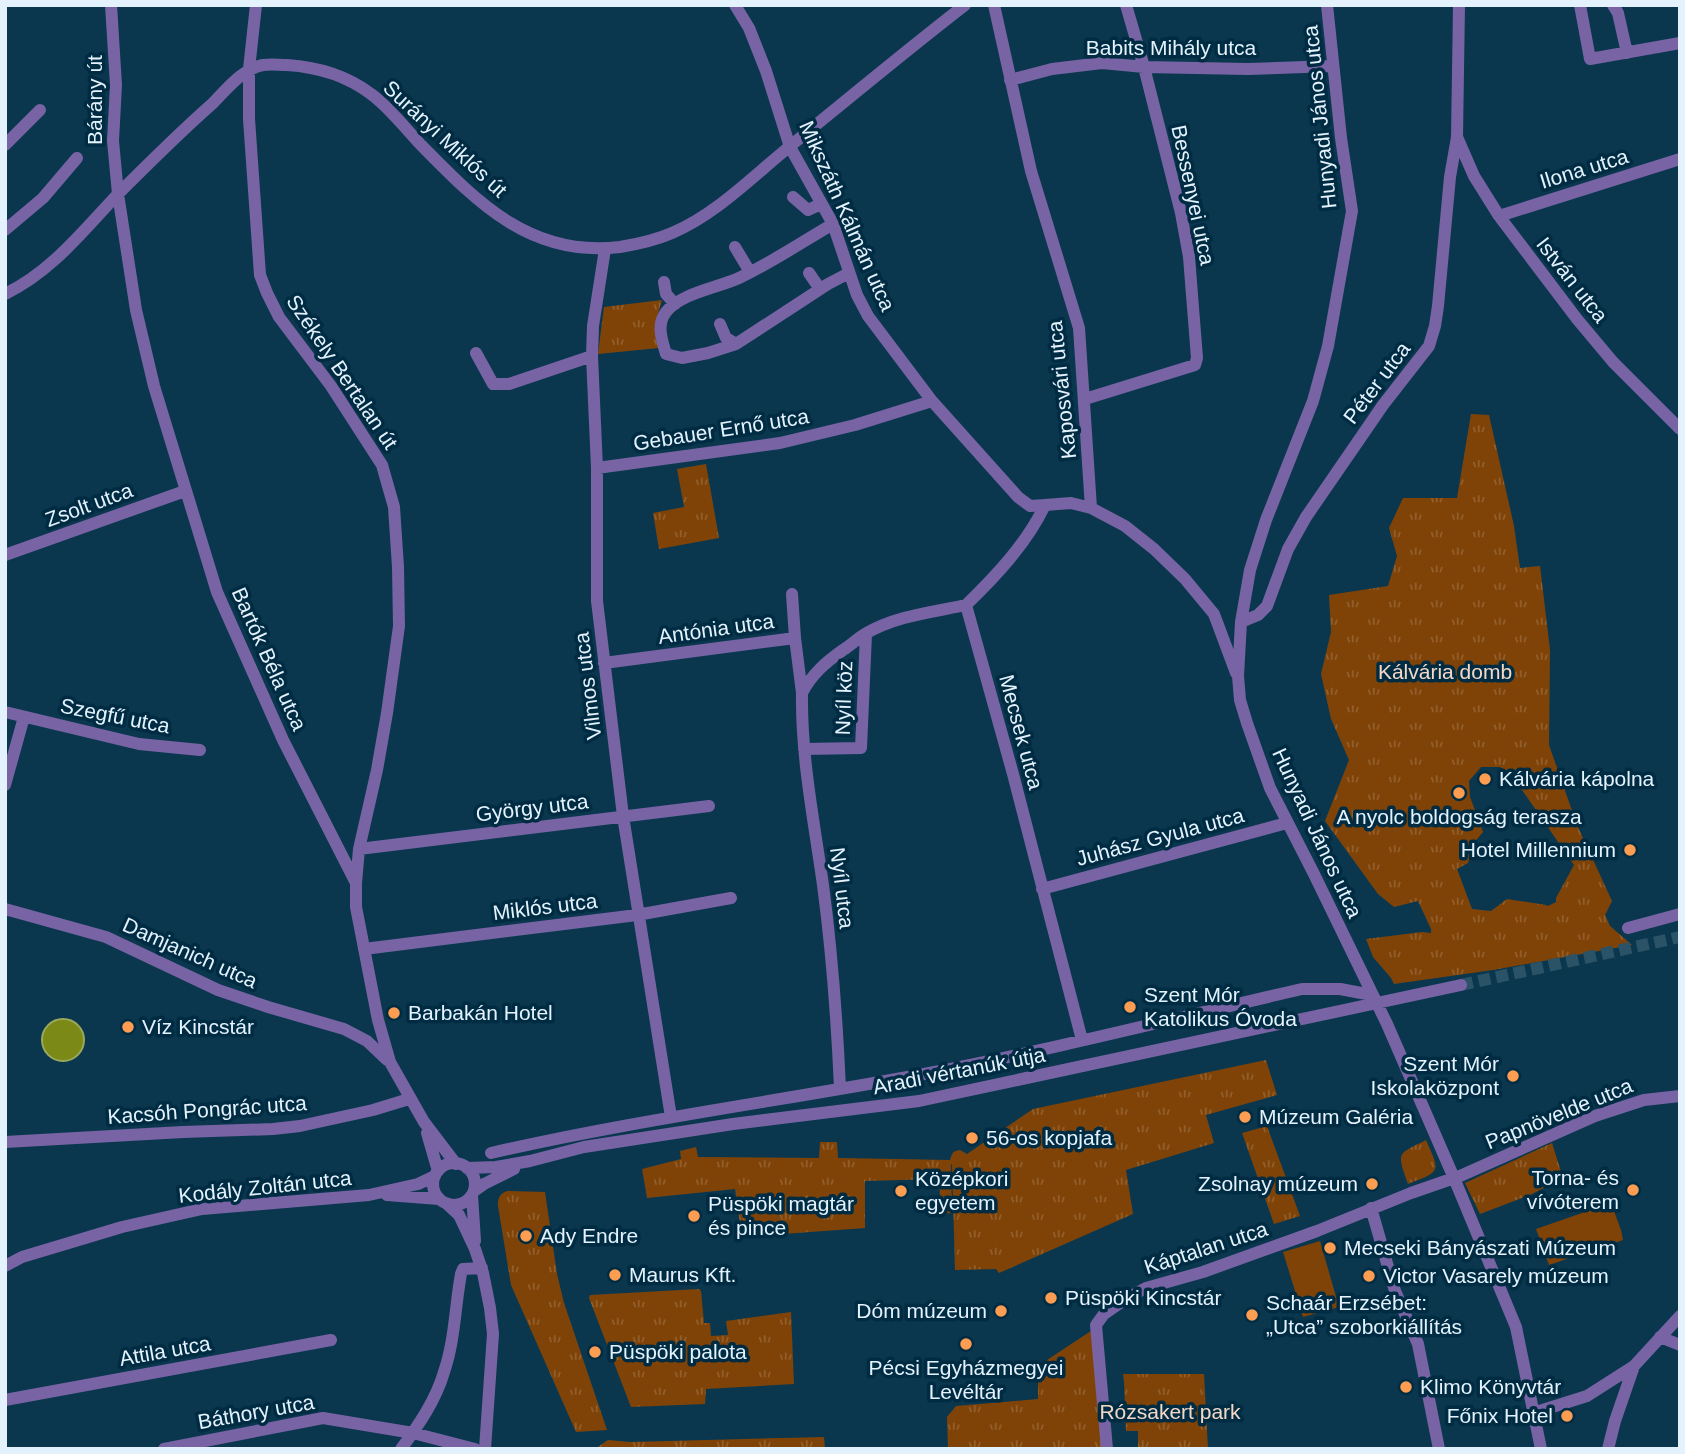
<svg xmlns="http://www.w3.org/2000/svg" width="1685" height="1454" font-family="Helvetica,sans-serif">
<style>
.park{fill:url(#park-tufts);fill-rule:evenodd}
.pitch{fill:#804307}
.water{fill:#7b8917;stroke:#9aa85c;stroke-width:2}
.lines{fill:none;stroke-linecap:round;stroke-linejoin:round}
.minor-tunnel{stroke:#2b5368;stroke-width:12;stroke-dasharray:12 6;stroke-linecap:butt}
.minor{stroke:#7864a5;stroke-width:12}
.poi-dot{fill:#fc9d52;stroke:#002c43;stroke-width:2.5}
.labels{text-anchor:middle;stroke-width:7;stroke-linejoin:round;paint-order:stroke}
.street-label{font-size:21px;fill:#e3f2fc;stroke:#002c43}
.park-label{font-size:21px;fill:#f3d8c6;stroke:#002c43}
.poi-label{font-size:21px;fill:#e3f2fc;stroke:#002c43;text-anchor:start}
</style>
<defs>
<pattern id="park-tufts" width="24" height="20" patternUnits="userSpaceOnUse" patternTransform="scale(1.75)"><rect width="24" height="20" fill="#804307"/><path d="M3 7l-1-3M5 7V3M7 7l1-3M15 17l-1-3M17 17v-4M19 17l1-3" fill="none" stroke="#925f2c"/></pattern>
</defs>
<rect width="100%" height="100%" fill="#0a374e"/>
<!-- park -->
<path class="park" d="M662,300L656,320L659,348L598,354L604,307Z
M1471,414L1489,415L1514,526L1520,568L1540,566L1550,650L1549,745L1577,825L1612,901L1605,915L1610,926L1632,945L1493,970L1394,984L1391,978L1373,957L1366,939L1422,932L1431,933V929L1418,901L1394,907L1378,894L1325,821L1349,760L1331,719L1321,674L1331,632L1329,595L1388,586L1397,556L1389,528L1403,498H1457ZM1481,767H1500L1511,774L1574,865L1556,898V902L1548,906L1546,905L1507,899L1491,911L1472,909L1457,869L1468,863L1473,844L1483,832L1470,797L1469,781Z
M706,464L719,538L659,549L653,513L684,507L677,469Z
M1266,1060L1277,1095L1206,1115L1214,1143L1126,1170L1133,1214L999,1273L996,1269L955,1270L952,1164L951,1165L952,1213L941,1214L939,1179L865,1181V1228L742,1237L735,1189L647,1198L642,1169L681,1159L680,1151L696,1147L698,1157L819,1158L820,1142H837L838,1158L950,1160C952,1154 952,1151 960,1150L967,1154L1033,1109Z
M1267,1126L1300,1216L1274,1224L1242,1133Z
M1426,1140C1440,1172 1442,1171 1408,1184C1397,1152 1396,1155 1426,1140Z
M1552,1143L1563,1178L1530,1195L1480,1214L1465,1183Z
M507,1191L545,1192L557,1274L564,1303L607,1430L576,1432L511,1285L498,1206C498,1198 499,1194 507,1191Z
M699,1289L701,1291L704,1323H710L711,1336L728,1335L726,1321L791,1312L794,1384L706,1389L705,1404L631,1407L589,1298L590,1295Z
M1094,1329L1103,1449H948L947,1417L956,1406L1038,1399V1366Z
M1204,1374L1208,1449H1138V1431H1126L1124,1382L1123,1374Z
M824,1437L825,1449H595L608,1440L630,1442Z"/>
<!-- pitch -->
<path class="pitch" d="M1611,1203L1621,1230L1623,1240L1549,1265L1536,1229Z
M1320,1241L1339,1307L1303,1317L1283,1252Z"/>
<!-- water -->
<path class="water" d="M42 1040a21 21 0 1 1 42 0a21 21 0 1 1-42 0Z"/>
<g class="lines">
<!-- minor-tunnel -->
<path class="minor-tunnel" d="M1461,985L1680,937"/>
<!-- minor -->
<path class="minor" d="M111,5L116,85L113,141L118,194L136,310L154,386L217,592L283,740L356,883V907L378,1020L390,1062L424,1122L456,1164
M256,5L249,69V119L260,275L267,293L279,317L331,386L382,465L394,507L398,567L399,626L387,713L377,770L359,849L356,883
M735,5L749,28L766,71L790,147L833,224L857,295L868,316L932,401L1018,497L1030,506L1045,505
M994,5L1031,171L1079,328L1091,508L1125,526L1154,549L1185,579L1214,614L1236,673
M1327,5L1341,138L1352,211L1328,346L1313,401L1266,520L1250,570L1241,622L1238,676L1240,700L1247,723L1270,788L1313,872L1387,1024L1454,1178L1516,1327L1541,1449
M1580,5L1590,59L1680,43
M1613,5L1618,13L1627,53
M1010,80L1052,69L1102,63L1144,67L1248,69L1332,66
M1457,137L1474,176L1499,216L1577,319L1613,362L1680,429
M5,145L40,110
M793,197L808,210L821,204
M1499,216L1680,159
M833,224C802,242 771,263 739,278C717,288 681,293 666,312C656,325 662,340 666,354L682,358L708,353L736,344L828,284L849,273
M5,230L43,198L77,158
M735,247L750,272
M605,249L593,326L592,356L597,468V601L623,816L671,1117
M809,273L820,289
M664,282L666,294L675,304
M5,294C51,272 83,231 117,195C148,164 179,133 212,104C227,89 242,69 263,65C271,64 279,65 287,65C318,67 346,75 371,94C388,106 406,129 421,145C478,203 531,258 620,247C638,244 656,240 672,233C714,215 748,181 783,152C843,103 903,53 965,5
M720,324L726,338L736,344
M476,353L493,384H509L592,356
M1085,399L1195,365L1197,358L1189,257L1181,213L1144,67L1126,5
M597,468L780,443L855,425L932,401
M5,555L185,491
M792,594L795,638
M1241,622L1258,615L1267,606L1288,549L1306,517L1383,405L1429,346L1435,326L1438,306L1450,177L1457,137L1459,5
M604,663L795,638L802,693C812,674 826,662 843,650C851,645 858,638 865,634C895,616 933,612 966,605
M802,693C801,757 814,821 823,885C832,953 837,1020 840,1088
M5,712L139,744L200,750
M804,749L861,748L866,634
M5,785L24,717
M359,849L709,806
M1042,889L1287,823
M5,909L106,937L218,990L268,1007L344,1029L367,1041L387,1060
M1628,928L1680,914
M364,949L637,915L731,898
M1082,1040L1013,774L966,605C996,576 1027,543 1045,505L1071,503L1091,508
M427,1133L438,1171
M5,1142L183,1132L273,1129L300,1126L373,1110L409,1099
M491,1153C634,1120 780,1101 924,1074C1051,1050 1176,1018 1302,989H1340L1372,995
M433 1184a21 21 0 1 1 42 0a21 21 0 1 1-42 0Z
M467,1168L496,1167L530,1161L584,1147L733,1124L919,1101L1461,985
M474,1191L484,1184L514,1169
M387,1195L439,1199
M472,1195L475,1241
M446,1203L459,1215L475,1249L483,1273L490,1308L493,1334L485,1449
M1371,1208L1395,1291L1418,1344L1439,1449
M5,1266L22,1257L122,1227L202,1209L369,1195L418,1184L435,1176
M1660,1337L1680,1345
M5,1400L331,1340
M1533,1413L1587,1396L1634,1366
M164,1449L323,1418L413,1433L475,1449
M401,1449C418,1426 436,1400 444,1372C455,1340 455,1306 461,1274L463,1269L482,1268
M1107,1449L1096,1325L1104,1314L1127,1298L1146,1288L1203,1272L1317,1231L1411,1193L1460,1176L1595,1116L1644,1100L1680,1096
M1608,1449L1615,1421L1634,1366L1680,1316"/>
</g>
<!-- markers -->
<g class="poi-dot">
<circle cx="1485" cy="779" r="7"/>
<circle cx="1459" cy="793" r="7"/>
<circle cx="1630" cy="850" r="7"/>
<circle cx="1130" cy="1007" r="7"/>
<circle cx="394" cy="1013" r="7"/>
<circle cx="128" cy="1027" r="7"/>
<circle cx="1513" cy="1076" r="7"/>
<circle cx="1245" cy="1117" r="7"/>
<circle cx="972" cy="1138" r="7"/>
<circle cx="1372" cy="1184" r="7"/>
<circle cx="1633" cy="1190" r="7"/>
<circle cx="901" cy="1191" r="7"/>
<circle cx="694" cy="1216" r="7"/>
<circle cx="526" cy="1236" r="7"/>
<circle cx="1330" cy="1248" r="7"/>
<circle cx="615" cy="1275" r="7"/>
<circle cx="1369" cy="1276" r="7"/>
<circle cx="1051" cy="1298" r="7"/>
<circle cx="1001" cy="1311" r="7"/>
<circle cx="1252" cy="1315" r="7"/>
<circle cx="966" cy="1344" r="7"/>
<circle cx="595" cy="1352" r="7"/>
<circle cx="1406" cy="1387" r="7"/>
<circle cx="1567" cy="1416" r="7"/>
</g>
<g class="labels">
<!-- street labels -->
<g class="street-label">
<text x="1171" y="55">Babits Mihály utca</text>
<text transform="translate(95 100) rotate(-90)" y="7">Bárány út</text>
<text transform="translate(1320 117) rotate(-96)" y="7">Hunyadi János utca</text>
<text transform="translate(445 139) rotate(43)" y="7">Surányi Miklós út</text>
<text transform="translate(1584 169) rotate(-17)" y="7">Ilona utca</text>
<text transform="translate(1193 195) rotate(78)" y="7">Bessenyei utca</text>
<text transform="translate(847 216) rotate(66)" y="7">Mikszáth Kálmán utca</text>
<text transform="translate(1572 280) rotate(52)" y="7">István utca</text>
<text transform="translate(342 372) rotate(56)" y="7">Székely Bertalan út</text>
<text transform="translate(1377 383) rotate(-53)" y="7">Péter utca</text>
<text transform="translate(1062 390) rotate(-96)" y="7">Kaposvári utca</text>
<text transform="translate(721 430) rotate(-9)" y="7">Gebauer Ernő utca</text>
<text transform="translate(89 505) rotate(-20)" y="7">Zsolt utca</text>
<text transform="translate(716 629) rotate(-8)" y="7">Antónia utca</text>
<text transform="translate(269 659) rotate(66)" y="7">Bartók Béla utca</text>
<text transform="translate(588 686) rotate(-97)" y="7">Vilmos utca</text>
<text transform="translate(844 698) rotate(-88)" y="7">Nyíl köz</text>
<text transform="translate(115 716) rotate(11)" y="7">Szegfű utca</text>
<text transform="translate(1021 732) rotate(75)" y="7">Mecsek utca</text>
<text transform="translate(532 808) rotate(-7)" y="7">György utca</text>
<text transform="translate(1317 833) rotate(65)" y="7">Hunyadi János utca</text>
<text transform="translate(1160 837) rotate(-15)" y="7">Juhász Gyula utca</text>
<text transform="translate(842 888) rotate(83)" y="7">Nyíl utca</text>
<text transform="translate(545 907) rotate(-7)" y="7">Miklós utca</text>
<text transform="translate(190 953) rotate(24)" y="7">Damjanich utca</text>
<text transform="translate(959 1071) rotate(-11)" y="7">Aradi vértanúk útja</text>
<text transform="translate(207 1110) rotate(-4)" y="7">Kacsóh Pongrác utca</text>
<text transform="translate(1559 1114) rotate(-22)" y="7">Papnövelde utca</text>
<text transform="translate(265 1187) rotate(-6)" y="7">Kodály Zoltán utca</text>
<text transform="translate(1206 1248) rotate(-18)" y="7">Káptalan utca</text>
<text transform="translate(165 1351) rotate(-10)" y="7">Attila utca</text>
<text transform="translate(256 1412) rotate(-10)" y="7">Báthory utca</text>
</g>
<!-- park labels -->
<g class="park-label">
<text x="1445" y="679">Kálvária domb</text>
<text x="1170" y="1419">Rózsakert park</text>
</g>
<!-- poi labels -->
<g class="poi-label">
<text x="1499" y="786">Kálvária kápolna</text>
<text x="1459" y="824" text-anchor="middle">A nyolc boldogság terasza</text>
<text x="1616" y="857" text-anchor="end">Hotel Millennium</text>
<text x="1144" y="1002">Szent Mór<tspan x="1144" dy="24">Katolikus Óvoda</tspan></text>
<text x="408" y="1020">Barbakán Hotel</text>
<text x="142" y="1034">Víz Kincstár</text>
<text x="1499" y="1071" text-anchor="end">Szent Mór<tspan x="1499" dy="24">Iskolaközpont</tspan></text>
<text x="1259" y="1124">Múzeum Galéria</text>
<text x="986" y="1145">56-os kopjafa</text>
<text x="1619" y="1185" text-anchor="end">Torna- és<tspan x="1619" dy="24">vívóterem</tspan></text>
<text x="915" y="1186">Középkori<tspan x="915" dy="24">egyetem</tspan></text>
<text x="1358" y="1191" text-anchor="end">Zsolnay múzeum</text>
<text x="708" y="1211">Püspöki magtár<tspan x="708" dy="24">és pince</tspan></text>
<text x="540" y="1243">Ady Endre</text>
<text x="1344" y="1255">Mecseki Bányászati Múzeum</text>
<text x="629" y="1282">Maurus Kft.</text>
<text x="1383" y="1283">Victor Vasarely múzeum</text>
<text x="1065" y="1305">Püspöki Kincstár</text>
<text x="1266" y="1310">Schaár Erzsébet:<tspan x="1266" dy="24">„Utca” szoborkiállítás</tspan></text>
<text x="987" y="1318" text-anchor="end">Dóm múzeum</text>
<text x="609" y="1359">Püspöki palota</text>
<text x="966" y="1375" text-anchor="middle">Pécsi Egyházmegyei<tspan x="966" dy="24">Levéltár</tspan></text>
<text x="1420" y="1394">Klimo Könyvtár</text>
<text x="1553" y="1423" text-anchor="end">Főnix Hotel</text>
</g>
</g>
<!-- border -->
<rect width="1685" height="1454" fill="none" stroke="#e3f2fc" stroke-width="14"/>
</svg>
